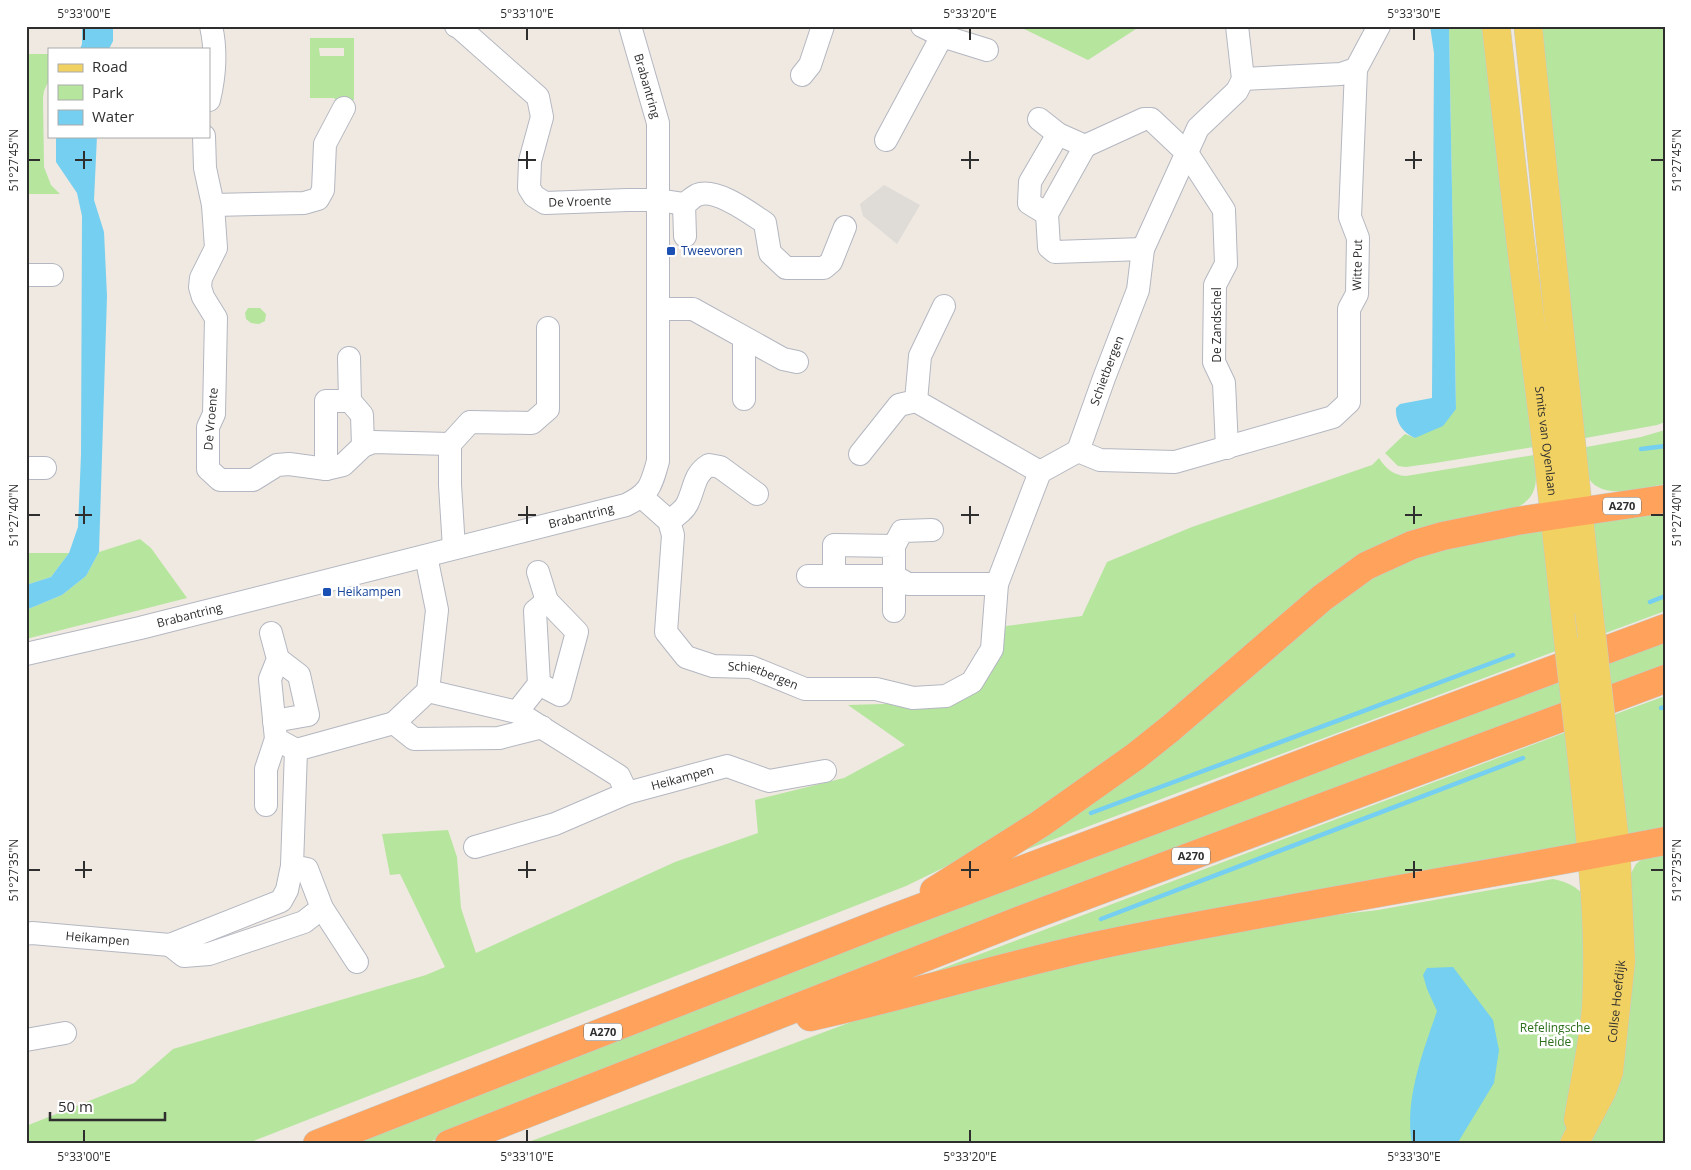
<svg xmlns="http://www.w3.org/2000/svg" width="1691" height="1170" font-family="'Open Sans',sans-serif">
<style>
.green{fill:#b6e59e;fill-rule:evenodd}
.plaza{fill:#dfdcd8}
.water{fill:#75cff0}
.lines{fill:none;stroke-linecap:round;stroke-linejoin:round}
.stream{stroke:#75cff0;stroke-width:4.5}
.minor-casing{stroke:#b4b7c1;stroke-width:24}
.major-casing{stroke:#c9c9c9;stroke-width:29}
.highway-casing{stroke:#c9c9c9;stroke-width:29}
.minor{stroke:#fff;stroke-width:22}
.major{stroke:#f2d163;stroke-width:28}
.highway{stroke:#ffa35c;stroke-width:28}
.major-bridge-casing{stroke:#c9c9c9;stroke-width:29;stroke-linecap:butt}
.major-bridge{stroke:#f2d163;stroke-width:28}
.ticks{fill:none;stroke:#2e2e2e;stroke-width:2}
.transit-dot{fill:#1a4fb4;stroke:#fff;stroke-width:2}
.labels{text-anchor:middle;stroke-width:5;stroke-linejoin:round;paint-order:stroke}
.shield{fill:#fff;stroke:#6d6d6d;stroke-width:1}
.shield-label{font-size:11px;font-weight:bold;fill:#2e2e2e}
.street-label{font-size:12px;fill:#2e2e2e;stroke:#fff}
.transit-label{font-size:12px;fill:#164399;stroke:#fff;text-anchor:start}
.park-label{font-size:12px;fill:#2c6e1b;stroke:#fff}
.neatline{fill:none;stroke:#2e2e2e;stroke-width:2}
.ticks-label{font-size:12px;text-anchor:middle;fill:#2e2e2e}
</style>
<rect width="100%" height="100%" fill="#efe9e1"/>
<!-- green -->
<path class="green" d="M1018,26H1138L1139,27L1088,60Z
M1449,26H1489L1534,447L1435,463L1406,467L1398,466L1385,453L1405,434L1415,438L1456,409Z
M1538,26H1665V422L1657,425L1580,439Z
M310,38H354V100L337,101L334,98H310ZM319,48H344V56H320Z
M26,54H49V80L44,91L43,98L44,167L51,185L60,194H26Z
M248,308H260L266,314L265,321L259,324L251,323L246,319L245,313Z
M1665,430V484C1644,488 1604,501 1589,479C1584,471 1583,457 1581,448L1641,437Z
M1534,455C1537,480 1540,496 1515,509L1451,522L1010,830L945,867L906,886L246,1144H26V1126L134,1083L173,1049L426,975L445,967L400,874L390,875L382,834L448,830L457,857L461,908L476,953L675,862L758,833L755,800L844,778L905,745L848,705L950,702L994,660L1006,626L1082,616L1107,562L1192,527L1372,465L1379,458C1386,469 1393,475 1406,476Z
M1665,505V611L1603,634L1590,518Z
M1546,525L1561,649L996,861L1333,599L1392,562Z
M140,539L151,548L187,598L26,639V610L62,595L86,576L99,552Z
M26,553H69L51,577L26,585Z
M1665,637V671L958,936L424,1144H339Z
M1665,696V833L1627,837L1613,715Z
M1569,731L1585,846L893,987Z
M1665,852V1144H523L878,1012L929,996L1266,923L1378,910L1553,879C1567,882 1577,886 1586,898L1629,877L1636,864L1642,859Z"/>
<!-- plaza -->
<path class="plaza" d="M884,185L920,205L897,244L863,216L860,204Z"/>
<!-- water -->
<path class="water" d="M82,26H113V41L109,49H80L82,44Z
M1430,26H1449L1456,409L1443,426L1415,438C1403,433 1395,422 1396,408L1400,404L1432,398L1434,53Z
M56,136H97L94,200L104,232L107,296L99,552L86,576L62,595L26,610V585L51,577L69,553L78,527L81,455L82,216L77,193L56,162Z
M1453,967L1493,1020L1499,1050L1494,1083L1457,1144H1412C1404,1100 1423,1052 1437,1011L1427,989L1423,975L1427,968Z"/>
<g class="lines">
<!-- stream -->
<path class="stream" d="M1641,449L1665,446
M1650,602L1665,596
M1661,708L1665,707
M1091,813L1513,655
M1101,919L1523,758"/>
<defs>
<g id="minor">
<path id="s1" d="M456,26L460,28L538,97L542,117L530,161L529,188L534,196L545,203L628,200H658L684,204C688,202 693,197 697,195C716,187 750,213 765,223L770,253L786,268H824L831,262L845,227"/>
<path d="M922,26L942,36L987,50"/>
<path d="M802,75L810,65L823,26"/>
<path d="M1243,79L1341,74L1356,69L1379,26"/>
<path d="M209,100C215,75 217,52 211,26"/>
<path d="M1039,119L1058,134L1085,146L1144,119H1151L1187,153L1224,210L1226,264L1215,285L1214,362L1224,383L1227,448"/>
<path d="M204,136L205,168L213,205L216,248L201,278L200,287L203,297L216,318L214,414L208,427V469L220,480H253L277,465L289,464L326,469L343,465L363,446L373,442L450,444V485L454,548"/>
<path d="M886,140L942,36"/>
<path d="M1085,146L1047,214L1049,247L1055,252L1143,249"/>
<path d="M684,204L685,236"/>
<path d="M213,205L304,203L318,199L323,190L325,144L344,108"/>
<path d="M1047,214L1029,203L1030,182L1058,134"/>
<path d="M26,275H52"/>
<path d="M658,309H693L783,359L797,362"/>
<path d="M349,358L350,401L362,415L363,446"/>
<path d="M744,399V339"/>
<path d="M916,401L920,356L944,306"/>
<path d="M450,444L470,422L532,423L548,409V328"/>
<path id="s2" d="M1078,451L1100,460L1175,462L1333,417L1349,402V309L1357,294L1358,238L1350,217L1356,69"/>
<path d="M860,454L899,405L916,401L1040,472"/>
<path d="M26,468H45"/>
<path d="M326,469V401H350"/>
<path id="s3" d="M642,497L669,521L673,535L666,632L686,657L713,666L751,667L805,689H876L913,698L946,696L972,682L992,649L997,584L1040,472L1078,451L1104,378L1138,290L1143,249L1198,128L1237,91L1243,79L1237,26"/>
<path d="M669,521C676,516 685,510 688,502C695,487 694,474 709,465L720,467L757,494"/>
<path d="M894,546L902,531L932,530"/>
<path d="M808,576H894L908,584H997"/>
<path d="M834,576V545L894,546V611"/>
<path d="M271,633L278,659L270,679L276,739L296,750"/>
<path id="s4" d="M26,654L140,628L626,505C650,493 651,486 658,461V123L630,26"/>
<path d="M539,684L560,695L577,632L547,601"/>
<path d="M428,691L517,712L619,776L627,793"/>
<path d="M517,712L539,684L535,611L547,601L538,572"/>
<path d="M274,721L308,715L299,675L278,659"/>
<path d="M394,723L414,739L499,738L542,727"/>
<path d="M266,805V769L276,739"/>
<path id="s5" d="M475,847L555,824L627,793L727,766L769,781L825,771"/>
<path d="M292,866L307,869L322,908L357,962"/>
<path id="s6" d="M26,934L32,933L170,945L281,901L287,890L292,866L296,750L394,723L428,691L437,610L426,556"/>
<path d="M170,945L184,956L209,954L304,922L322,908"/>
<path d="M26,1040L65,1033"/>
</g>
<g id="major">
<path id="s7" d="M1496,26L1520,238L1549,466L1569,649"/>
<path d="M1528,26L1589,612"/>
<path d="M1578,1120C1584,1083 1593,1045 1596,1007C1601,922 1590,837 1581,752"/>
<path id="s8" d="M1574,1144L1602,1091L1609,1072L1621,962L1616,850L1604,744"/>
</g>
<path id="highway" d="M934,891L1040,824L1136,756L1171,728L1322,598L1366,566L1412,545L1443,536L1517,521L1665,499
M810,1017C906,996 999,967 1095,946C1159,932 1224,921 1289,909C1414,886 1540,865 1665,841
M317,1144L888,920L1181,810L1345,747L1665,628
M449,1144L1023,919L1665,679"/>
</defs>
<!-- minor casing -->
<use href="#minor" class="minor-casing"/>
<!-- major casing -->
<use href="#major" class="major-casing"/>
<!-- highway casing -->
<use href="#highway" class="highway-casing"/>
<!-- minor -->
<use href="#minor" class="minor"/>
<!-- major -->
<use href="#major" class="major"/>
<!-- highway -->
<use href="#highway" class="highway"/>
<defs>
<path id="major-bridge" d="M1589,612L1604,744
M1569,649L1581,752"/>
</defs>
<!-- major-bridge casing -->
<use href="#major-bridge" class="major-bridge-casing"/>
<!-- major-bridge -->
<use href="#major-bridge" class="major-bridge"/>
</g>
<!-- ticks -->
<path class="ticks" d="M84,28V40M527,28V40M970,28V40M1414,28V40M84,151V169M527,151V169M970,151V169M1414,151V169M28,160H40M75,160H92M518,160H536M961,160H979M1405,160H1422M1651,160H1664M84,506V524M527,506V524M970,506V524M1414,506V524M28,515H40M75,515H92M518,515H536M961,515H979M1405,515H1422M1651,515H1664M84,861V878M527,861V878M970,861V878M1414,861V878M28,870H40M75,870H92M518,870H536M961,870H979M1405,870H1422M1651,870H1664M84,1130V1142M527,1130V1142M970,1130V1142M1414,1130V1142"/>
<!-- markers -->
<g class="transit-dot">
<rect x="666" y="246" width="10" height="10" rx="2.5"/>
<rect x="322" y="587" width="10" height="10" rx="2.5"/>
</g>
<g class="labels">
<!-- shield labels -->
<g class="shield">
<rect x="1603" y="497.5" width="38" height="17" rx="4"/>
<rect x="1172" y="847.5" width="38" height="17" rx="4"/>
<rect x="584" y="1023.5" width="38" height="17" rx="4"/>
</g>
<g class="shield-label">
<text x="1622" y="510">A270</text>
<text x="1191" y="860">A270</text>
<text x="603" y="1036">A270</text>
</g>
<!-- street labels -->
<g class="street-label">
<text transform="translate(647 86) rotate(74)" y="4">Brabantring</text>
<text dy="4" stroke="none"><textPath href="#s1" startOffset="259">De Vroente</textPath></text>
<text dy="4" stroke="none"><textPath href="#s2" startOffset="424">Witte Put</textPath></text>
<text transform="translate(1217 325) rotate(-90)" y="4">De Zandschel</text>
<text dy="4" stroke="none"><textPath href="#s3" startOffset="829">Schietbergen</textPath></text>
<text transform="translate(211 419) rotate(-85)" y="4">De Vroente</text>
<text dy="4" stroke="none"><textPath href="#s7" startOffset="418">Smits van Oyenlaan</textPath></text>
<text dy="4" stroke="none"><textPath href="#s4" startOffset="572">Brabantring</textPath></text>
<text dy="4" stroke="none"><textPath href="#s4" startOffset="168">Brabantring</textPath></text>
<text dy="4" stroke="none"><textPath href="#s3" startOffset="260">Schietbergen</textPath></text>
<text dy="4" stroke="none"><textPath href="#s5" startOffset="219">Heikampen</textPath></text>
<text dy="4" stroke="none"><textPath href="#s6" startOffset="72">Heikampen</textPath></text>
<text dy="4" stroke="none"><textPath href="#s8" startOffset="151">Collse Hoefdijk</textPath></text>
</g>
<!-- transit labels -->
<g class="transit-label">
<text x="681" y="255">Tweevoren</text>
<text x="337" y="596">Heikampen</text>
</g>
<!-- park labels -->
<g class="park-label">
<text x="1555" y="1032">Refelingsche<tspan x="1555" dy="14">Heide</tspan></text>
</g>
</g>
<!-- border -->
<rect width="1691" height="1170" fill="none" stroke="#ffffff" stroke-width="55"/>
<!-- legend -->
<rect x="48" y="48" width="162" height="90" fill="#ffffff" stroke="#ababab"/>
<rect x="58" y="64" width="25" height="8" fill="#f2d163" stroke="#ababab"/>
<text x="92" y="72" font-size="15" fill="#2e2e2e">Road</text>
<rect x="58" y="85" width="25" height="15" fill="#b6e59e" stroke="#ababab"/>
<text x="92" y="98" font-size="15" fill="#2e2e2e">Park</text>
<rect x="58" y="110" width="25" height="15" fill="#75cff0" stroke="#ababab"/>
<text x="92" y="122" font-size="15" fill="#2e2e2e">Water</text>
<!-- scale -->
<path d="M50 1112v8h115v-8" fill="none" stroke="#2e2e2e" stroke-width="2.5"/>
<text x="58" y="1112" font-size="15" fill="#2e2e2e" stroke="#ffffff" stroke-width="4" paint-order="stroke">50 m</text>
<rect x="28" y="28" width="1636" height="1114" class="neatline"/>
<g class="ticks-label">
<text x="84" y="18">5°33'00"E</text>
<text x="527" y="18">5°33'10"E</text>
<text x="970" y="18">5°33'20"E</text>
<text x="1414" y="18">5°33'30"E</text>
<text transform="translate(14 160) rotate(-90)" y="4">51°27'45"N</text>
<text transform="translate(1677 160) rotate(-90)" y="4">51°27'45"N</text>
<text transform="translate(14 515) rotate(-90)" y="4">51°27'40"N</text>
<text transform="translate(1677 515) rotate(-90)" y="4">51°27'40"N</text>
<text transform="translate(14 870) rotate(-90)" y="4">51°27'35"N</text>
<text transform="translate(1677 870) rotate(-90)" y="4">51°27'35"N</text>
<text x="84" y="1161">5°33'00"E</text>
<text x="527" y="1161">5°33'10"E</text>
<text x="970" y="1161">5°33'20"E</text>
<text x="1414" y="1161">5°33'30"E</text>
</g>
</svg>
